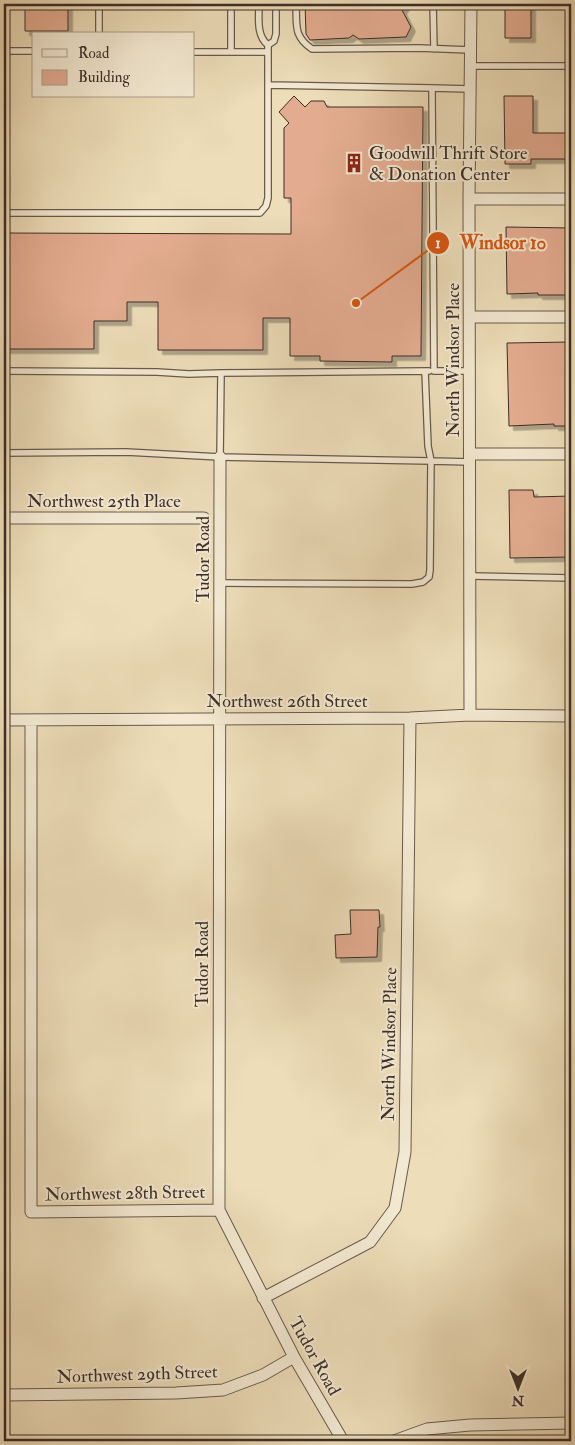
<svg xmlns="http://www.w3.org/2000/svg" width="575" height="1445" font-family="'IM FELL Double Pica',serif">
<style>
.building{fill:#e3ac90;stroke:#3c2e28;filter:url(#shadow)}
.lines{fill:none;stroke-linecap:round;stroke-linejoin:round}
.lane-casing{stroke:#685a4c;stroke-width:8}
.street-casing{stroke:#685a4c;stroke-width:13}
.lane{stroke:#f3e9d2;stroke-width:5.5}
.street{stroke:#f3e9d2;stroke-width:11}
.labels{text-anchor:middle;stroke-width:4;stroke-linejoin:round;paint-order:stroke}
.poi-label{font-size:18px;fill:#3c2e28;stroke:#f3e9d2;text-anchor:start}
.street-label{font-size:18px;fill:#3c2e28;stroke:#f3e9d2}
.leader{fill:none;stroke:#d7550f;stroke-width:2}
.callout-dot{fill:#d7550f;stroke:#f3e9d2;stroke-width:2}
.mark-label{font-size:15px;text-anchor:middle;font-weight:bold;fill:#fff}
.callout-label{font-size:19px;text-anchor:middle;font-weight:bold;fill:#d7550f;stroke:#f3e9d2;stroke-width:4;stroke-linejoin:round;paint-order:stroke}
</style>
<defs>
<filter id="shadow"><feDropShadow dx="4.5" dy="4.5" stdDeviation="0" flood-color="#0004"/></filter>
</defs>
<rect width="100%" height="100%" fill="#edddb9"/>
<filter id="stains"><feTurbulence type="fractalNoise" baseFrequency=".004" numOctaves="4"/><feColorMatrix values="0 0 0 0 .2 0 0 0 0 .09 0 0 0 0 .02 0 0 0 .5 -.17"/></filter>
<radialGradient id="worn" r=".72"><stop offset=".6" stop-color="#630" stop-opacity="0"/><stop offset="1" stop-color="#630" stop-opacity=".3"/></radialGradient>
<!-- building -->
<path class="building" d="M25,4H68V31H25Z
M305,4H406L402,10L411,27L406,37L359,39L353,35L349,38L310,40L306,34Z
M505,4H531V38H505Z
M294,96L305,107L311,101H324L327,107H423L421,356H392V362L320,361V356H290V318H263V350H158V302H127V321H94V349H4V233L291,234V198H284V128L289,123L279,112Z
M504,96H533V133H571V159H531V164H505Z
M506,227L571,228V255H566V295H538V293L507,294Z
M571,342V426H554V424L509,426L507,343Z
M509,490H533L534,497L571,496V557L510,558Z
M350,910H379L380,927H378L377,957L336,958L335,935L351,934Z"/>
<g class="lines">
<defs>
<path id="lane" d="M99,4V34
M231,4V52
M259,4C259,17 256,36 268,45L274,41L276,34V4
M296,4C297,25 293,36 312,49L419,48L470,50
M433,4L434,49
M268,45V85L432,88L434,371H470
M4,51H34
M194,52H268
M470,66H571
M432,88L470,89
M4,213H260L266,206L268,198V85
M4,371L157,372L189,374L221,373L425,371
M429,371H425L428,446L431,461L471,462
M4,453L126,452L220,457L431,461L430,570L429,577L423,582L412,584L221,583
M220,457L221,373
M471,576L571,578"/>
<path id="street" d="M469,199H571
M470,317H571
M471,454H571
M220,457L219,1210L294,1357L343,1441
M4,518H204
M470,715L469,199L471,4
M4,720L410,718L470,715L571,716
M31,721V1212L219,1210
M263,1298L370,1242L395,1208L405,1152L410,718
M4,1395L176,1393L223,1390L263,1375L294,1357
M394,1441L427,1429L470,1425L571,1423"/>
</defs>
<!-- lane casing -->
<use href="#lane" class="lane-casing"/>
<!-- street casing -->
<use href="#street" class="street-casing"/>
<!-- lane -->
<use href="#lane" class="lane"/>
<!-- street -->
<use href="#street" class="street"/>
</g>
<!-- icons -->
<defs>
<symbol id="building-bare" viewBox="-9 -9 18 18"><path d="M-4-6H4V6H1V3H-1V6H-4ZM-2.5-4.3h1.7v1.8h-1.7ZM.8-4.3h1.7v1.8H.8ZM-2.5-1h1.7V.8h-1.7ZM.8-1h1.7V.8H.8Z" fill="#8f2418" stroke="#f3e9d2" stroke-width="2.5" paint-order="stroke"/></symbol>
</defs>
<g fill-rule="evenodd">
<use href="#building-bare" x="340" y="149" width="28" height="28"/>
</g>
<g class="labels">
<!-- poi labels -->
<g class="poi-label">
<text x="369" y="159">Goodwill Thrift Store<tspan x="369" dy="21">&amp; Donation Center</tspan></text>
</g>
<!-- street labels -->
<g class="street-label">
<text transform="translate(453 360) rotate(-90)" y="6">North Windsor Place</text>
<text x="104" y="507">Northwest 25th Place</text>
<text transform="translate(203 559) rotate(-90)" y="6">Tudor Road</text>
<text x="287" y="707">Northwest 26th Street</text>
<text transform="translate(202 964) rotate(-90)" y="6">Tudor Road</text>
<text transform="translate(389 1044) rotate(-89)" y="6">North Windsor Place</text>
<text transform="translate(125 1193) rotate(-1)" y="6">Northwest 28th Street</text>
<text transform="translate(315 1356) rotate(61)" y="6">Tudor Road</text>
<text transform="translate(137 1374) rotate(-2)" y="6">Northwest 29th Street</text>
</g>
</g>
<!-- callouts -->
<path class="leader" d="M356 303L438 243"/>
<g class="callout-dot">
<circle cx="356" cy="303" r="5"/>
<circle cx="438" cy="243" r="12"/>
</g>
<g class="mark-label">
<text x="438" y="248">1</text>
</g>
<g class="callout-label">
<text x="503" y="249">Windsor 10</text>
</g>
<!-- margin -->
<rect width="575" height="1445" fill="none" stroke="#edddb9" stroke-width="20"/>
<rect x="5" y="5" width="565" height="1435" fill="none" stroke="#3c2e28" stroke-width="2.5"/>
<rect x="10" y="10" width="555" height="1425" fill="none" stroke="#3c2e28"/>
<!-- legend -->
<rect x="32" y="32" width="162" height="65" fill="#f3e9d2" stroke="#aa9e8e"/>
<rect x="42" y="49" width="25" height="8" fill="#f3e9d2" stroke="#aa9e8e"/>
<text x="78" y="58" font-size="15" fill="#3c2e28">Road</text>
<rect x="42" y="70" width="25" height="15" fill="#e3ac90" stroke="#aa9e8e"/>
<text x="78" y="82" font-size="15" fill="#3c2e28">Building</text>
<!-- north arrow -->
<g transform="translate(518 1388) rotate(180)" stroke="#f3e9d2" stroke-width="4" paint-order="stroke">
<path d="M0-4L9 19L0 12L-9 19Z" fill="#3c2e28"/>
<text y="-8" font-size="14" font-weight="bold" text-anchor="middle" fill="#3c2e28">N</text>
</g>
<rect width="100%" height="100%" filter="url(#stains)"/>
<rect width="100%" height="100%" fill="url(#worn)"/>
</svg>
